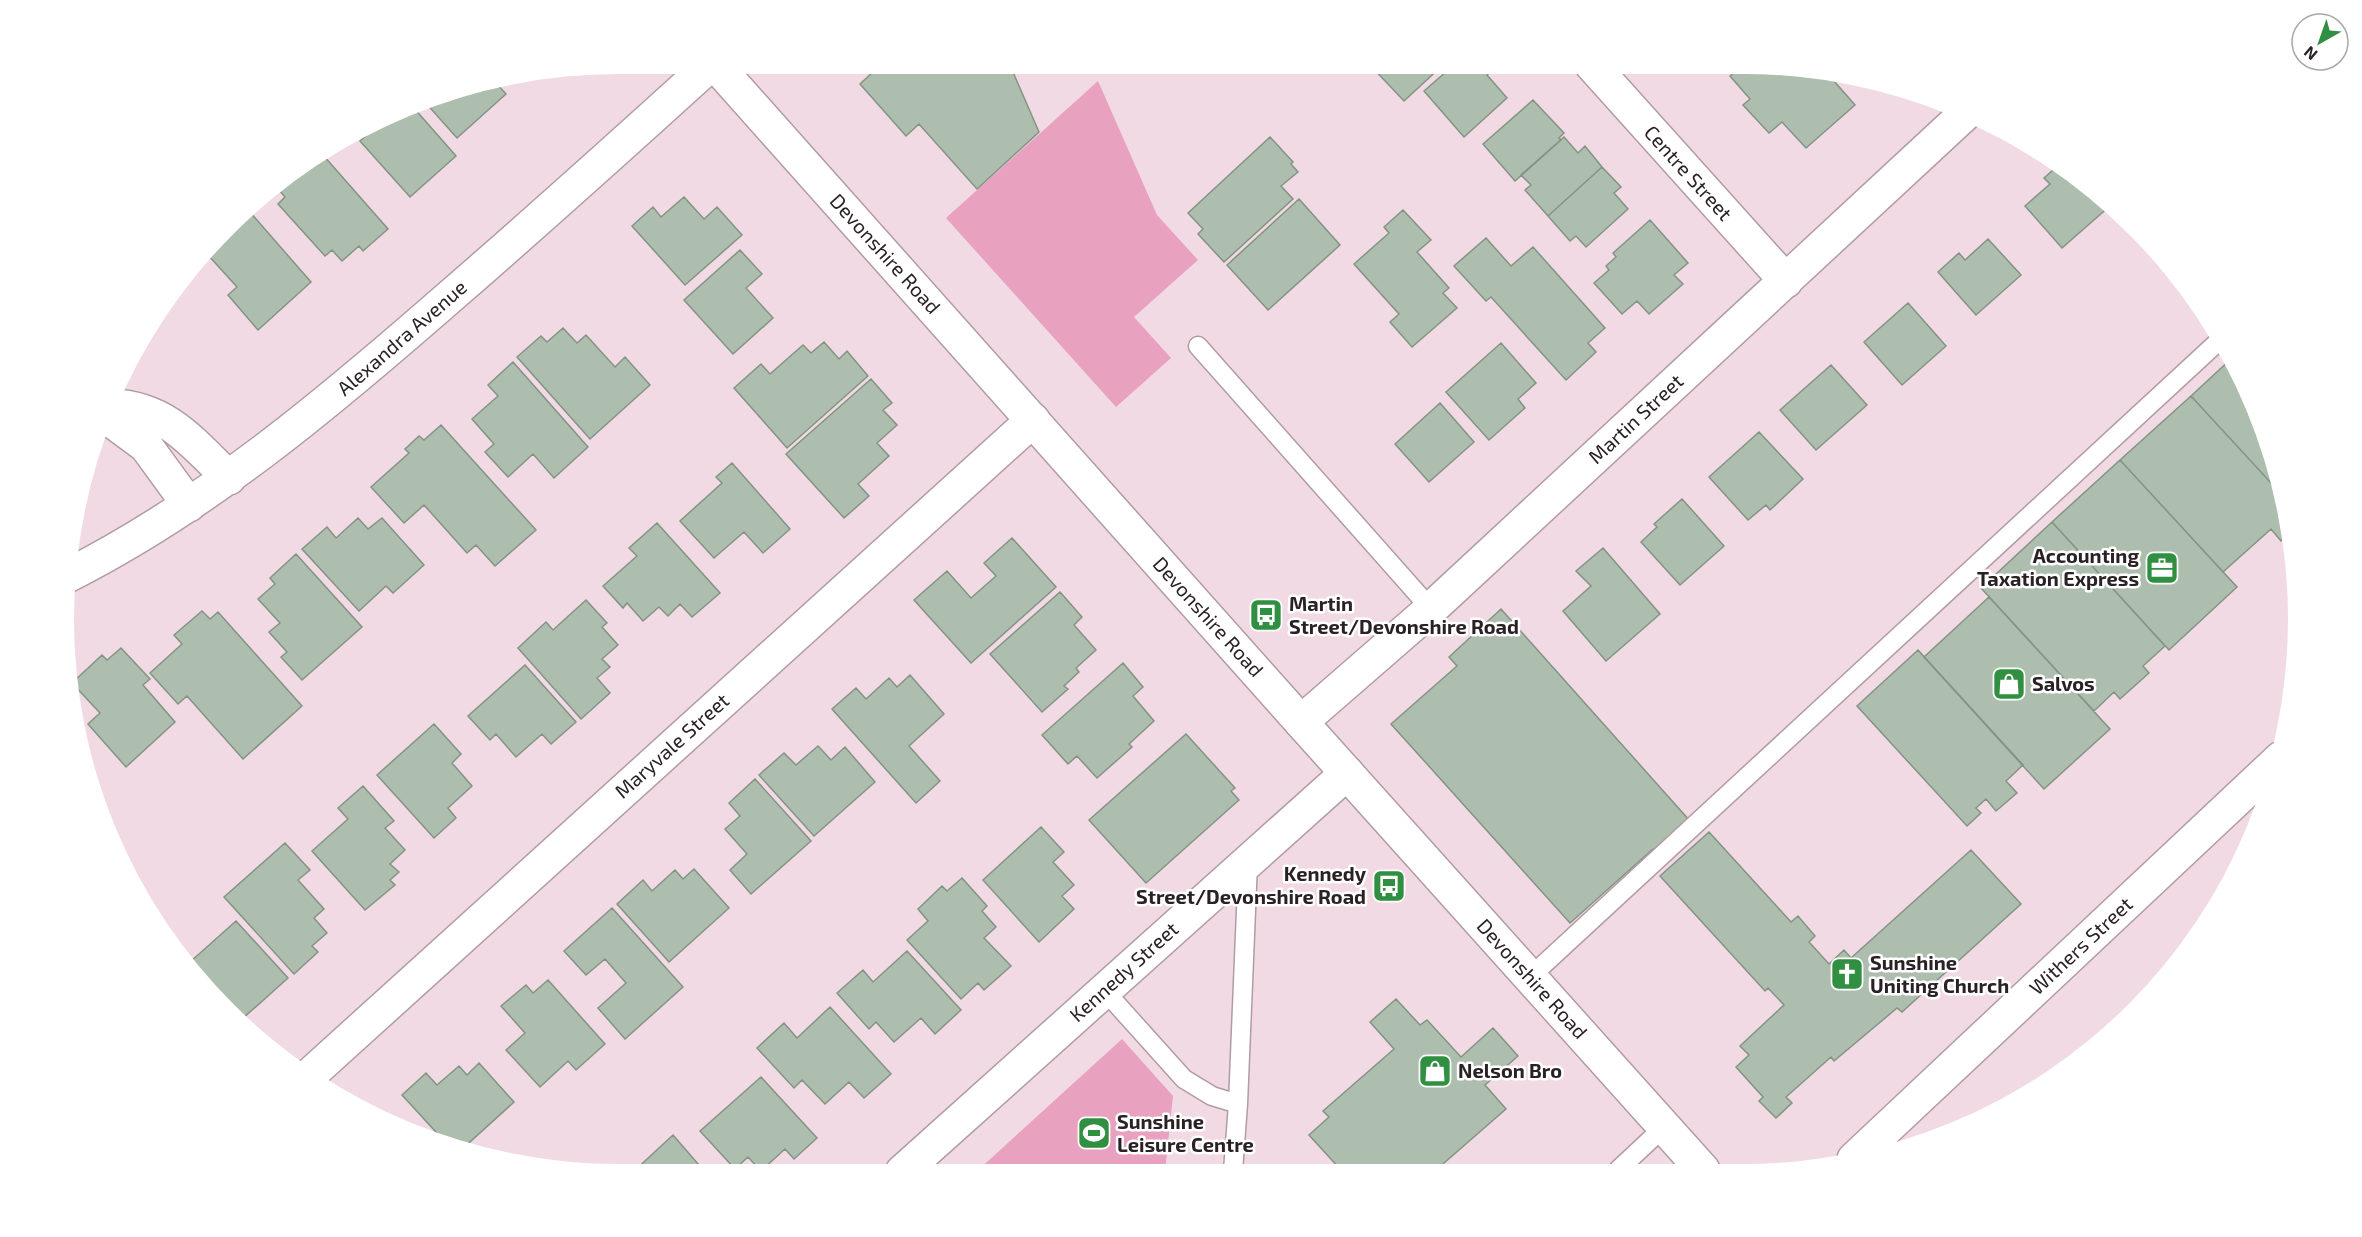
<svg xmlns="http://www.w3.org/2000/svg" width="2362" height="1237" font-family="'Exo 2',sans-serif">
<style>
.green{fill:#e8a1bf}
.building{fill:#aebeae;stroke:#839384;stroke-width:1.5}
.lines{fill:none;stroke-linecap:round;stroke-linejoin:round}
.service-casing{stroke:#b19ca4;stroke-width:21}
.minor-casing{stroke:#b19ca4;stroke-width:36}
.tertiary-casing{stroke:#b19ca4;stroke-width:36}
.service{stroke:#fff;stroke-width:18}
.minor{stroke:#fff;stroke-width:33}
.tertiary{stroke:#fff;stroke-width:33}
.labels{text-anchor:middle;stroke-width:5;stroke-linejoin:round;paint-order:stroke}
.street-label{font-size:20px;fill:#292124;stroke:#fff}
.poi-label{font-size:20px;font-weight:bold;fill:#292124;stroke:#fff;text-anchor:start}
</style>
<rect width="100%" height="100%" fill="#f1dae3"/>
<!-- green -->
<path class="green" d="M1098,81L1157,215L1198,260L1134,317L1171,358L1116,407L946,218Z
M1122,1039L1173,1096L1165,1171L976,1172Z"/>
<!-- building -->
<path class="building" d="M867,63H1009L1039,132L977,189L919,124L906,136L860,84L874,71Z
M1369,64H1444L1404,101Z
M1455,64H1487L1493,70L1487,75L1507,98L1464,137L1424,91Z
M1744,64H1779L1826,72L1855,105L1806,148L1782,122L1769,133L1743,105L1750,99L1730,76Z
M496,83L506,94L457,138L424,101L440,93Z
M1533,100L1564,133L1559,138L1561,140L1515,181L1483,144Z
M413,107L456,156L410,197L360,141L375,127Z
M1270,137L1293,162L1291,164L1298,172L1281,186L1293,199L1224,262L1198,234L1203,229L1188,213Z
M1564,137L1578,153L1585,146L1602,167L1548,216L1525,190L1531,185L1521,175Z
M323,155L388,229L363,251L359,246L342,261L332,250L325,256L278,204L285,197L274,184L280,178Z
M2060,164L2082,178L2111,205L2062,248L2025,206L2050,184L2044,178Z
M1602,167L1621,187L1614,193L1628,209L1586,247L1576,236L1570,241L1548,216Z
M684,197L704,219L717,207L742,235L685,285L632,226L653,207L661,217Z
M1299,199L1340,245L1268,310L1227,265Z
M1403,210L1431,240L1417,252L1449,288L1443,293L1457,308L1412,347L1390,322L1399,314L1354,264L1389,233L1384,227Z
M249,211L311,282L258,330L228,295L237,287L208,255Z
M1650,220L1688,263L1674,275L1683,284L1649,314L1637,301L1622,314L1594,283L1609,270L1606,266L1616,257L1613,253Z
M1486,238L1511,266L1533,247L1605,328L1588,343L1596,352L1566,380L1491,297L1486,301L1454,266Z
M1988,239L2021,275L1976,315L1938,272L1959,253L1965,260Z
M740,250L762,274L746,288L773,318L733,354L684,300Z
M1908,303L1946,346L1902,385L1864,342Z
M563,328L577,343L586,335L615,367L625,357L650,385L590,439L517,357L541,336L547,342Z
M824,342L839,359L847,351L868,376L787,448L734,388L761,364L770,374L803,345L811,353Z
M1501,343L1536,383L1518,399L1525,408L1489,440L1446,392Z
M2232,358L2270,440L2283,496L2191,396Z
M513,362L588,447L554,478L533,454L508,477L485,452L494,444L472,419L498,396L488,385Z
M1831,365L1867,405L1816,450L1780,410Z
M871,379L892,403L883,410L897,425L877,443L889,456L858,484L869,496L844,518L786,454Z
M2191,396L2283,496L2291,532L2281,541L2271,529L2223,572L2120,460Z
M1440,403L1474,442L1429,482L1395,444Z
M441,425L536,530L495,566L476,545L467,553L424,505L404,523L371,487L409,453L405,449L419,436L424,440Z
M1759,432L1803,479L1770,510L1766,505L1748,520L1709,477Z
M2120,460L2237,587L2169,650L2052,522Z
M732,463L790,529L763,553L744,532L714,558L680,521L722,483L716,477Z
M1682,499L1724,546L1680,585L1641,542L1657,527L1654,524Z
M358,518L368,529L382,518L424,565L393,593L386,586L359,611L302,549L327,527L336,538Z
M2052,522L2165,646L2143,666L2149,673L2120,699L2114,692L2094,711L1981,588Z
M657,523L720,593L692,617L680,604L668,616L659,607L643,621L627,603L623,608L603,586L637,556L629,548Z
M1012,538L1056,587L971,663L914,600L947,571L971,598L996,576L984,563Z
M1603,548L1660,614L1606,661L1563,611L1591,586L1576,571Z
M296,554L362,627L302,680L281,657L287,652L269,632L280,623L258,599L275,584L270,578Z
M1060,592L1082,617L1074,625L1096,650L1076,668L1079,672L1064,686L1068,689L1042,712L990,654Z
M1989,597L2110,729L2044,789L1924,657Z
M586,600L607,623L602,627L618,645L602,659L610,667L597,678L610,693L581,719L518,648L546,622L553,630Z
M1501,609L1690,821L1655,851L1653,849L1570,923L1391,724L1457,666L1449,657Z
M202,611L210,619L218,612L302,706L243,759L187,696L178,704L150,673L182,644L174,635Z
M121,648L150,679L143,685L175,722L126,767L88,724L100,713L72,683L102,655L107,660Z
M1918,650L2023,765L2006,781L2017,793L1996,811L1986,799L1976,808L1981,813L1967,826L1857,706Z
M1123,663L1143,687L1133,696L1154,721L1129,744L1132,747L1097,778L1077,756L1068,764L1042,735Z
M525,665L576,722L551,744L542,734L516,757L496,734L490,740L468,716Z
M910,675L944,714L909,746L940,781L916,803L832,709L856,688L866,699L889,678L897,687Z
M434,724L461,754L452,763L472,786L448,808L456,818L434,838L377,775Z
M1186,734L1235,788L1231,791L1239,800L1146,883L1089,820Z
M818,746L831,760L845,747L875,782L814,836L759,775L784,753L796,765Z
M755,779L811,841L751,894L730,870L747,854L725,829L740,816L729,803Z
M363,786L394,821L385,828L405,850L390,864L399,872L390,880L395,885L365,910L312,851L348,819L338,808Z
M1041,827L1064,852L1053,862L1074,885L1062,896L1074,909L1039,942L983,880Z
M1709,832L1791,922L1798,916L1815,936L1809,942L1829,964L1844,950L1851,958L1971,850L2021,904L1902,1012L1897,1008L1834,1061L1831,1057L1786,1097L1792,1103L1776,1118L1759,1101L1763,1097L1736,1067L1749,1055L1740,1046L1784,1005L1768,988L1765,991L1660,876Z
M285,843L310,870L298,880L324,909L314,918L327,933L312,946L318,952L294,974L224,897Z
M694,869L729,908L669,962L617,904L643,880L652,891L675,870L683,879Z
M962,878L987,906L982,911L996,927L984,938L1011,966L984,990L978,983L961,999L907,940L928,921L918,909L942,886L947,891Z
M612,908L683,987L625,1039L598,1008L626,983L605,959L586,975L564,951Z
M236,921L288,978L241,1020L219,996L217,999L190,962Z
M907,951L961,1010L935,1034L921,1018L894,1042L876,1022L869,1029L837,993L863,970L873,982Z
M548,980L605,1044L576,1070L568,1061L540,1087L506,1050L525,1033L501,1006L526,985L533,993Z
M1396,999L1420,1025L1427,1020L1461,1057L1493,1028L1518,1056L1485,1085L1506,1109L1436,1170L1338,1171L1340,1169L1309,1135L1329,1117L1323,1111L1394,1049L1370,1022Z
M830,1007L891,1074L864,1098L849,1082L825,1104L802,1080L794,1088L757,1048L784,1023L797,1038Z
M479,1063L514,1102L461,1150L447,1144L402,1095L426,1073L437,1085L459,1066L467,1075Z
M761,1077L817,1138L794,1159L785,1149L761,1171L748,1157L735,1169L700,1131Z
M673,1135L705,1172L632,1173Z"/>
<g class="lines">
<defs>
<path id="service" d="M1198,346L1431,609
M1530,977L2222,338
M1104,990L1184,1079L1212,1096L1238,1104
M1618,1170L1664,1127
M1233,1171L1238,1104L1248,862"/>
<path id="minor" d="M1591,64L1786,281
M113,406C166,408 193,443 229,478
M108,418L146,446L189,505
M65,577C206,506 327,404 445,301C535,223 624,143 712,63
M1301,722L1431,609L1967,112
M312,1073L1033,420
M902,1172L1347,773"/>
<path id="tertiary" d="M714,63L1301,722L1703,1170
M1854,1159L2281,758"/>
</defs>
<!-- service casing -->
<use href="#service" class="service-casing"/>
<!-- minor casing -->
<use href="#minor" class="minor-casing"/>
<!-- tertiary casing -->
<use href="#tertiary" class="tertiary-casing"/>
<!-- service -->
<use href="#service" class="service"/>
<!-- minor -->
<use href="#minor" class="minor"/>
<!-- tertiary -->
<use href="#tertiary" class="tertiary"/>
</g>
<!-- icons -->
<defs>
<symbol id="office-square" viewBox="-11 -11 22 22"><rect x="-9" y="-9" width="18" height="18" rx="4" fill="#318f41" stroke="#fff"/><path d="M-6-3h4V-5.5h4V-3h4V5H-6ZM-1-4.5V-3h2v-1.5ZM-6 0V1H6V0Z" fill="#fff"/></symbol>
<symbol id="bus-square" viewBox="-11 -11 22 22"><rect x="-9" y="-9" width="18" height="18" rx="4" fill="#318f41" stroke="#fff"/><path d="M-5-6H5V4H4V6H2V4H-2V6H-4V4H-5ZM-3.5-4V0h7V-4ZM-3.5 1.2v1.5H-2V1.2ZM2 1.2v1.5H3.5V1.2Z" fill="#fff"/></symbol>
<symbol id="shop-square" viewBox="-11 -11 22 22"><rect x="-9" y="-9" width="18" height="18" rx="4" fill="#318f41" stroke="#fff"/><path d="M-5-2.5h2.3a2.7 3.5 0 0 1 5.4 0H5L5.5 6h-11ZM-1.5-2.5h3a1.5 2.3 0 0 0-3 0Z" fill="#fff"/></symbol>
<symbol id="church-square" viewBox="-11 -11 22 22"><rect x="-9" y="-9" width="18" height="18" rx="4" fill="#318f41" stroke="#fff"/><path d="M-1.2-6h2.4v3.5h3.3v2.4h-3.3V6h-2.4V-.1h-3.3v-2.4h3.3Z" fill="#fff"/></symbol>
<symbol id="stadium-square" viewBox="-11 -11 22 22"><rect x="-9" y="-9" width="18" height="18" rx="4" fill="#318f41" stroke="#fff"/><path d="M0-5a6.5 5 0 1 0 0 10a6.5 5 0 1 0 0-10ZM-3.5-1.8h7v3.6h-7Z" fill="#fff"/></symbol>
</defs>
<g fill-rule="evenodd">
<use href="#office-square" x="2143" y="549" width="38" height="38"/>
<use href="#bus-square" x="1247" y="596" width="38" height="38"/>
<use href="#shop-square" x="1990" y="665" width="38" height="38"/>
<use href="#bus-square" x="1370" y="867" width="38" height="38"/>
<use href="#church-square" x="1828" y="955" width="38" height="38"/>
<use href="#shop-square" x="1416" y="1052" width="38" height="38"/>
<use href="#stadium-square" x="1075" y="1114" width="38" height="38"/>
</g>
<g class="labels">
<!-- street labels -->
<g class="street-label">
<text transform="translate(1688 173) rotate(48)" y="7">Centre Street</text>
<text transform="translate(885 254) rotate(48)" y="7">Devonshire Road</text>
<text transform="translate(402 338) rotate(-41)" y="7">Alexandra Avenue</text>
<text transform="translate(1636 419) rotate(-43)" y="7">Martin Street</text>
<text transform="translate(1208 617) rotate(48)" y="7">Devonshire Road</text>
<text transform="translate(672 746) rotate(-42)" y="7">Maryvale Street</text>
<text transform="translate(2081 946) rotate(-43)" y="7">Withers Street</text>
<text transform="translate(1124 972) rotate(-42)" y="7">Kennedy Street</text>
<text transform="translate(1532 979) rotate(48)" y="7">Devonshire Road</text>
</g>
<!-- poi labels -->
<g class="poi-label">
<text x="2139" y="563" text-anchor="end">Accounting<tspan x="2139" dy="23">Taxation Express</tspan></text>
<text x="1289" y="611">Martin<tspan x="1289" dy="23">Street/Devonshire Road</tspan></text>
<text x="2032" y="691">Salvos</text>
<text x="1366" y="881" text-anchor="end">Kennedy<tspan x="1366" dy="23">Street/Devonshire Road</tspan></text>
<text x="1870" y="970">Sunshine<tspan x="1870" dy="23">Uniting Church</tspan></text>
<text x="1458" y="1078">Nelson Bro</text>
<text x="1117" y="1129">Sunshine<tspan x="1117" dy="23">Leisure Centre</tspan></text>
</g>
</g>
<!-- crop -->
<path d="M0 0H2362V1237H0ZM619 74H1743A545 545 0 0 1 2288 619V619A545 545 0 0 1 1743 1164H619A545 545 0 0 1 74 619V619A545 545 0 0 1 619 74Z" fill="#fff" fill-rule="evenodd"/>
<!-- north arrow -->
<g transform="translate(2320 42) rotate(220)"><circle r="28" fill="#ffffff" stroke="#a9a6a7" stroke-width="1.5"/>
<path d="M0-4.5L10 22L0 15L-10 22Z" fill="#318f41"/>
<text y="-9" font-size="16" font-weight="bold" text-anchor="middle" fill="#292124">N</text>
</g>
</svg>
